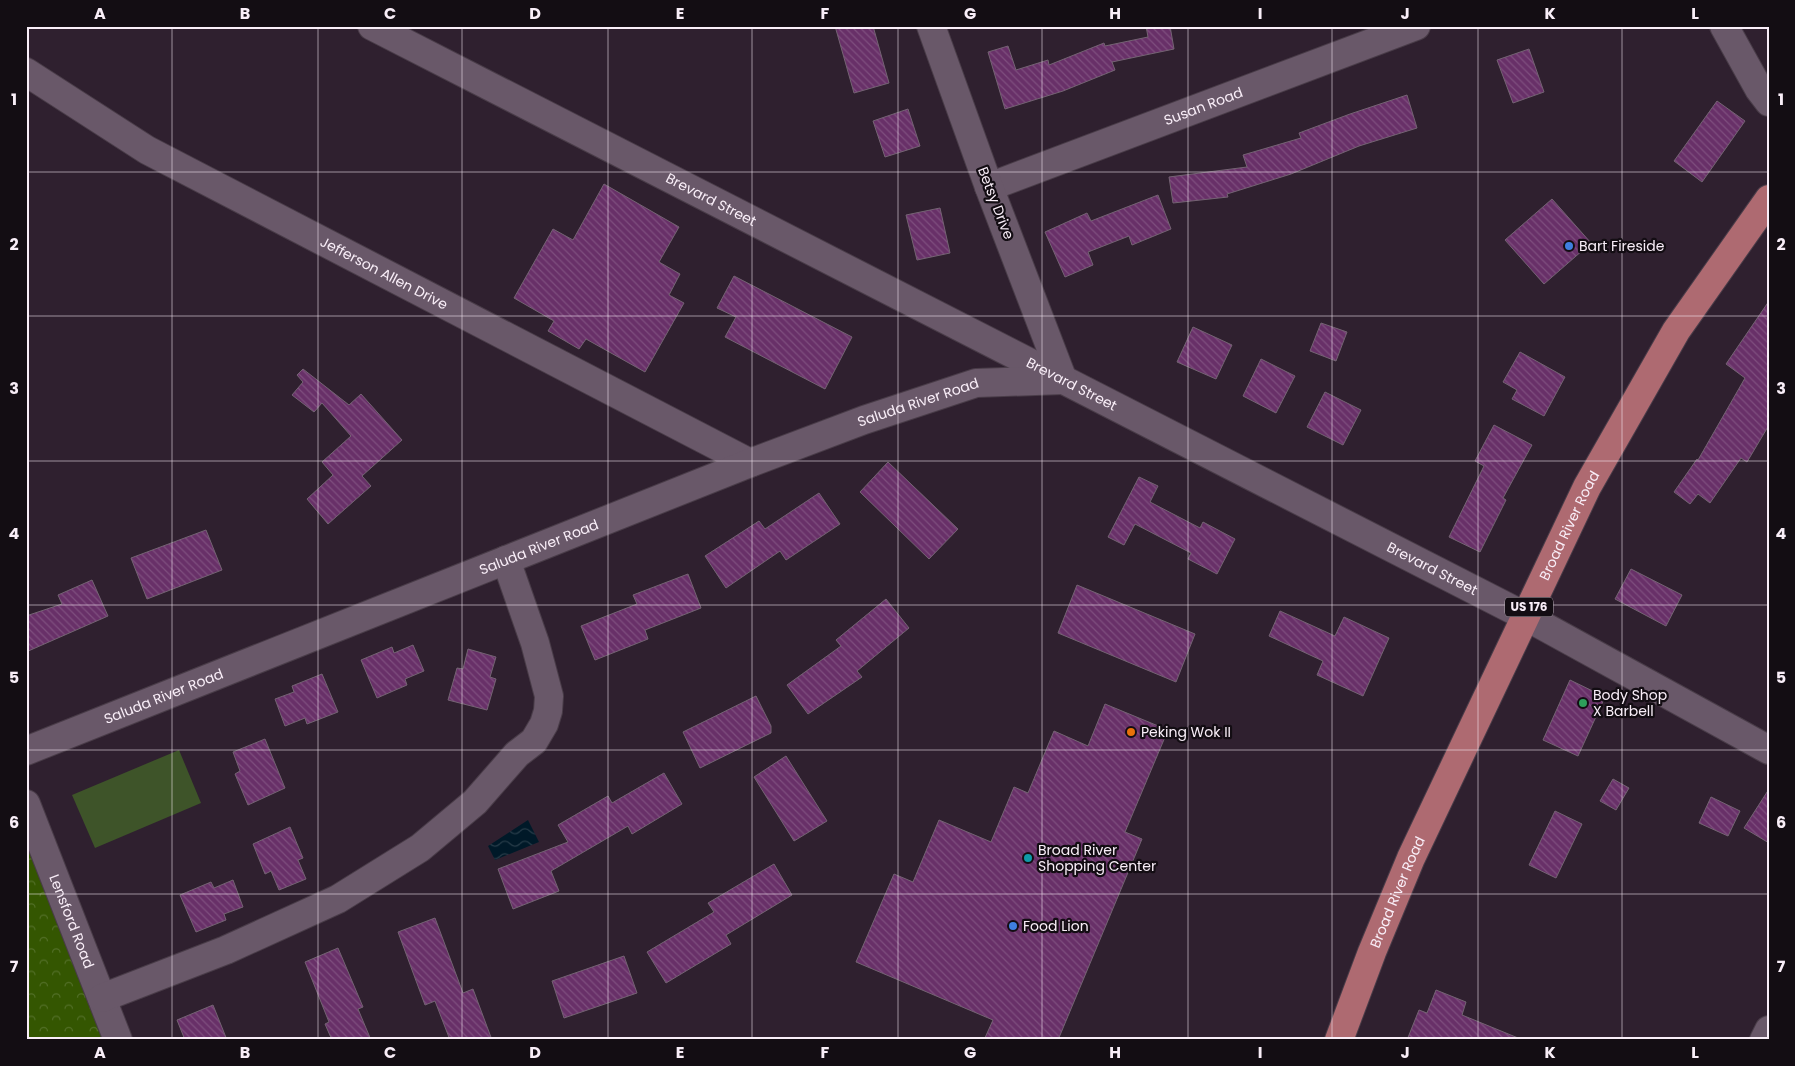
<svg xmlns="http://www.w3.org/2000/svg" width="1795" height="1066" font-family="Poppins,sans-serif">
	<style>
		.forest { fill: url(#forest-crowns) }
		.pitch { fill: #3e5429 }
		.water { fill: url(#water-waves) }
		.building { fill: url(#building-back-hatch); stroke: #746373 }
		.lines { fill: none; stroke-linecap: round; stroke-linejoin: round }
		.minor-casing { stroke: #493c48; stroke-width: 30 }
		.major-casing { stroke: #493c48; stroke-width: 30 }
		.minor { stroke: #695869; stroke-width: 28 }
		.major { stroke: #ae6a71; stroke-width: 28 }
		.grid { fill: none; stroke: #f9eef8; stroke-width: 1; stroke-opacity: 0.55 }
		.shop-dot { fill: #3f7fe0; stroke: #130d13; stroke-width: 2 }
		.leisure-dot { fill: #2e9e5b; stroke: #130d13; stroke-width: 2 }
		.food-dot { fill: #e8710a; stroke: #130d13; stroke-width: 2 }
		.culture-dot { fill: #0f9aa8; stroke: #130d13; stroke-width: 2 }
		.labels { text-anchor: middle; stroke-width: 4.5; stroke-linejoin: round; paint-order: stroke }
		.shield { fill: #130d13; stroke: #b4aab3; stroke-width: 1 }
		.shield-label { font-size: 12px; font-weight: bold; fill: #f9eef8 }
		.street-label { font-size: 14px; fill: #f9eef8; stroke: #130d13 }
		.poi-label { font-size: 14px; fill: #f9eef8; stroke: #130d13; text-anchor: start }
		.neatline { fill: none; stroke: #f9eef8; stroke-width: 2 }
		.grid-label { font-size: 16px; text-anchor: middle; font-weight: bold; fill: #f9eef8 }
	</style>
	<defs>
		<pattern id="forest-crowns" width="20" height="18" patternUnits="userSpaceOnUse" patternTransform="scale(1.25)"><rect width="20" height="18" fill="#345601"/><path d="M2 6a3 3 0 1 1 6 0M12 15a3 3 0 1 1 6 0" fill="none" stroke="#526f27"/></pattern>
		<pattern id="water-waves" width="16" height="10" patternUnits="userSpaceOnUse" patternTransform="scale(1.25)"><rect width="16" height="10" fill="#001928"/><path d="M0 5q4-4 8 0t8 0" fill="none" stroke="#263b48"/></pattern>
		<pattern id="building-back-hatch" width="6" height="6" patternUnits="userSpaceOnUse" patternTransform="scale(1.25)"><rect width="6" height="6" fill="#683068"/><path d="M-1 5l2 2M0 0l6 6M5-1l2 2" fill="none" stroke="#7e4e7e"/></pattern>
	</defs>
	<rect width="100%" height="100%" fill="#2f202f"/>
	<!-- forest -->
	<path class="forest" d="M26 804 118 1040H26Z"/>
	<!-- pitch -->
	<path class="pitch" d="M179 750 201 803 95 848 72 795Z"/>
	<!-- water -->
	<path class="water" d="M528 820 539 842 495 860 488 846Z"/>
	<!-- building -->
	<g class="building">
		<path d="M835 26H873L889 83 854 93Z"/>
		<path d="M1146 26H1170L1174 49 1112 62 1115 70 1063 91 1005 109 988 52 1008 46 1016 70 1048 60 1049 65 1104 43 1105 46 1148 37Z"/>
		<path d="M1529 49 1544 92 1513 103 1497 60Z"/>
		<path d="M1407 95 1417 128 1359 146 1291 174 1227 194 1228 197 1173 203 1169 177 1247 167 1243 155 1301 138 1299 133 1350 114Z"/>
		<path d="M1717 101 1745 121 1702 182 1674 161Z"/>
		<path d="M908 109 920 146 885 157 873 121Z"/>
		<path d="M604 184 679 227 659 262 680 274 669 295 684 303 645 372 586 339 579 349 548 331 554 321 514 298 553 229 573 240Z"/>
		<path d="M1158 195 1171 229 1132 245 1129 236 1088 252 1093 265 1065 277 1045 232 1087 213 1091 221Z"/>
		<path d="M1552 199 1591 243 1544 284 1505 240Z"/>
		<path d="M940 208 950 253 917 260 906 215Z"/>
		<path d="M734 276 852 337 825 389 725 337 736 317 717 308Z"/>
		<path d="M1769 301V425L1747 462 1741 458 1710 503 1698 494 1690 504 1674 492 1697 459 1698 460 1745 378 1726 364Z"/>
		<path d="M1321 323 1347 332 1336 361 1310 351Z"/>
		<path d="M1193 327 1232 345 1216 379 1177 362Z"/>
		<path d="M1520 352 1565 377 1544 416 1512 399 1517 390 1503 382Z"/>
		<path d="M1261 359 1295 376 1276 413 1243 396Z"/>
		<path d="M303 369 349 405 361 394 402 440 362 476 371 486 328 524 307 499 333 475 322 462 351 436 322 403 314 412 292 395 303 382 297 375Z"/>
		<path d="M1325 392 1361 410 1343 445 1307 427Z"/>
		<path d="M1494 425 1532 445 1503 498 1506 500 1480 552 1449 537 1484 466 1475 461Z"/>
		<path d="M888 462 958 529 929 559 860 492Z"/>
		<path d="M1139 477 1158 486 1150 502 1200 528 1203 522 1235 539 1217 574 1188 559 1191 553 1135 524 1124 545 1108 537Z"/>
		<path d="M819 493 840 524 786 560 780 551 726 588 705 556 759 521 765 529Z"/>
		<path d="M206 530 222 570 147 599 131 558Z"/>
		<path d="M1631 569 1682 595 1666 626 1615 599Z"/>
		<path d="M688 574 701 608 645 630 648 639 595 660 581 626 637 604 633 595Z"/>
		<path d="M92 580 108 616 26 652V616L62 604 58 595Z"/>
		<path d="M1077 585 1195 634 1176 682 1058 633Z"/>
		<path d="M886 599 909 628 857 671 862 677 808 714 787 685 841 646 836 640Z"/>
		<path d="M1280 611 1335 636 1344 617 1389 638 1363 696 1317 675 1323 661 1269 636Z"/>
		<path d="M413 645 424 671 405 679 407 685 377 698 361 660 392 647 394 653Z"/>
		<path d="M468 649 496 657 490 677 496 679 487 710 448 700 457 668 463 669Z"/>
		<path d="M322 674 338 712 307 724 305 718 285 726 275 699 294 692 292 686Z"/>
		<path d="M1570 680 1605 697 1578 756 1543 740Z"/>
		<path d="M756 696 771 726V733L700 768 683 732Z"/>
		<path d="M1105 704 1168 730 1125 832 1142 839 1058 1040H984L993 1020 856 962 894 874 913 882 939 820 991 842 1014 787 1028 793 1054 731 1088 746Z"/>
		<path d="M265 739 285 788 248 805 235 774 240 771 233 752Z"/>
		<path d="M786 756 827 821 794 841 754 777Z"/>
		<path d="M664 773 682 804 632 834 628 826 551 871 559 891 513 909 498 869 568 842 558 825 608 796 612 803Z"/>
		<path d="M1613 779 1629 788 1616 810 1600 801Z"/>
		<path d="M1769 789V843L1744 828Z"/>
		<path d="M1711 797 1740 811 1728 836 1699 823Z"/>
		<path d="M1555 811 1582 824 1556 878 1529 865Z"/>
		<path d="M290 827 303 858 298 860 306 879 279 890 271 871 265 874 253 844Z"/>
		<path d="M774 864 792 895 726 935 731 944 666 983 647 952 714 912 708 903Z"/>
		<path d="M233 880 243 907 224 914 226 920 196 932 180 895 211 882 214 888Z"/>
		<path d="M435 918 463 993 473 989 492 1040H450L435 1001 425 1005 398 932Z"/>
		<path d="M338 948 363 1007 358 1009 371 1040H332L325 1024 329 1022 305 962Z"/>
		<path d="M624 956 637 993 564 1018 552 981Z"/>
		<path d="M1436 990 1466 1002 1462 1015 1523 1040H1407L1419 1010 1427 1013Z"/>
		<path d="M213 1005 227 1040H185L177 1020Z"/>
	</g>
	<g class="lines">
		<!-- minor casing -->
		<g class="minor-casing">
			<g id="minor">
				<path id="s1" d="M372 26 1525 616 1769 750"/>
				<path d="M1724 26 1759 89 1769 102"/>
				<path id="s2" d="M26 72 147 150 750 463"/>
				<path id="s3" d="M989 187 1416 26"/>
				<path id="s4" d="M26 751 750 463 864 420 976 383 1063 380 989 187 931 26"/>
				<path id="s5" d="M26 804 118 1040"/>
				<path d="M102 998 226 950 338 899 420 848 475 802 517 754 534 741 544 724 548 711 549 696 535 643 506 560"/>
				<path d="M1764 1040 1769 1030"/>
			</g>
		</g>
		<!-- major casing -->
		<g class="major-casing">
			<g id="major">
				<path id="s6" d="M1339 1040 1372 952 1411 858 1587 487 1676 331 1769 199"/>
			</g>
		</g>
		<!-- minor -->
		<use href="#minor" class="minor"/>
		<!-- major -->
		<use href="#major" class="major"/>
	</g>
	<!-- grid -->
	<path class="grid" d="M172 26V1040M318 26V1040M462 26V1040M608 26V1040M752 26V1040M898 26V1040M1042 26V1040M1188 26V1040M1332 26V1040M1478 26V1040M1622 26V1040M26 172H1769M26 316H1769M26 461H1769M26 605H1769M26 750H1769M26 894H1769"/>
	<!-- markers -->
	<g class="shop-dot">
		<circle cx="1569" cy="246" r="5"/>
		<circle cx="1013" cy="926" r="5"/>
	</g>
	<circle class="leisure-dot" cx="1583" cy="703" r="5"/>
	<circle class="food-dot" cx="1131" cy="732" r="5"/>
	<circle class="culture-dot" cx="1028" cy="858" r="5"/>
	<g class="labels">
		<!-- shield labels -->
		<rect class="shield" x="1505" y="597.5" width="48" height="19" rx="4"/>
		<g class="shield-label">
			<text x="1529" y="611">US 176</text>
		</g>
		<!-- street labels -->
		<g class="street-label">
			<text dy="5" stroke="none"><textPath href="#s3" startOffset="229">Susan Road</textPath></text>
			<text dy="5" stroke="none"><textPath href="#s1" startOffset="381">Brevard Street</textPath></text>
			<text transform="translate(996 203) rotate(69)" y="5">Betsy Drive</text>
			<text dy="5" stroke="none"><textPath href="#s2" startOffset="411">Jefferson Allen Drive</textPath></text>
			<text dy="5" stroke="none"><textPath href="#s1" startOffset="786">Brevard Street</textPath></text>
			<text dy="5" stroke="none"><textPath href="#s4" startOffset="958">Saluda River Road</textPath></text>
			<text dy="5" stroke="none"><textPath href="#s6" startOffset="564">Broad River Road</textPath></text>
			<text dy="5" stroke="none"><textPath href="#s4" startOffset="552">Saluda River Road</textPath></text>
			<text dy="5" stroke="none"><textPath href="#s1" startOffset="1191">Brevard Street</textPath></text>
			<text dy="5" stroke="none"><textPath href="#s4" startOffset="148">Saluda River Road</textPath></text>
			<text dy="5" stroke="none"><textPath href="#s6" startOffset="159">Broad River Road</textPath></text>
			<text dy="5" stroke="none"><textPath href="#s5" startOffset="126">Lensford Road</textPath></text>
		</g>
		<!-- poi labels -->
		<g class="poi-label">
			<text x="1579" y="251">Bart Fireside</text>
			<text x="1593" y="700">Body Shop<tspan x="1593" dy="16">X Barbell</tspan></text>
			<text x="1141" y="737">Peking Wok II</text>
			<text x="1038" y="855">Broad River<tspan x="1038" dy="16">Shopping Center</tspan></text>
			<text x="1023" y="931">Food Lion</text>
		</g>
	</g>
	<!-- border -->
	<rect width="1795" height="1066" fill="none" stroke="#130d13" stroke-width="55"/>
	<rect x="28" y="28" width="1740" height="1010" class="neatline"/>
	<g class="grid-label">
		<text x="100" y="19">A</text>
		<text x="245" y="19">B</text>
		<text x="390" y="19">C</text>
		<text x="535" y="19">D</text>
		<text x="680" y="19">E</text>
		<text x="825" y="19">F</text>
		<text x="970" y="19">G</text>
		<text x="1115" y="19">H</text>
		<text x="1260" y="19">I</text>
		<text x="1405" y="19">J</text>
		<text x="1550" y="19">K</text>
		<text x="1695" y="19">L</text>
		<text x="14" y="105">1</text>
		<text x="1781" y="105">1</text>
		<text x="14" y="250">2</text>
		<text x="1781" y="250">2</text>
		<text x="14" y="394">3</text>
		<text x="1781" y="394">3</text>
		<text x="14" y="539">4</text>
		<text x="1781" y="539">4</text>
		<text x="14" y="683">5</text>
		<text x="1781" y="683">5</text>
		<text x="14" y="828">6</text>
		<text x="1781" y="828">6</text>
		<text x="14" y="972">7</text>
		<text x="1781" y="972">7</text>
		<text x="100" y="1058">A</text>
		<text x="245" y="1058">B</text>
		<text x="390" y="1058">C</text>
		<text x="535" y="1058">D</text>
		<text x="680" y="1058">E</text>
		<text x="825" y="1058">F</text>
		<text x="970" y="1058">G</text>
		<text x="1115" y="1058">H</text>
		<text x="1260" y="1058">I</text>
		<text x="1405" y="1058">J</text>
		<text x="1550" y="1058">K</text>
		<text x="1695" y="1058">L</text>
	</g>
</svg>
